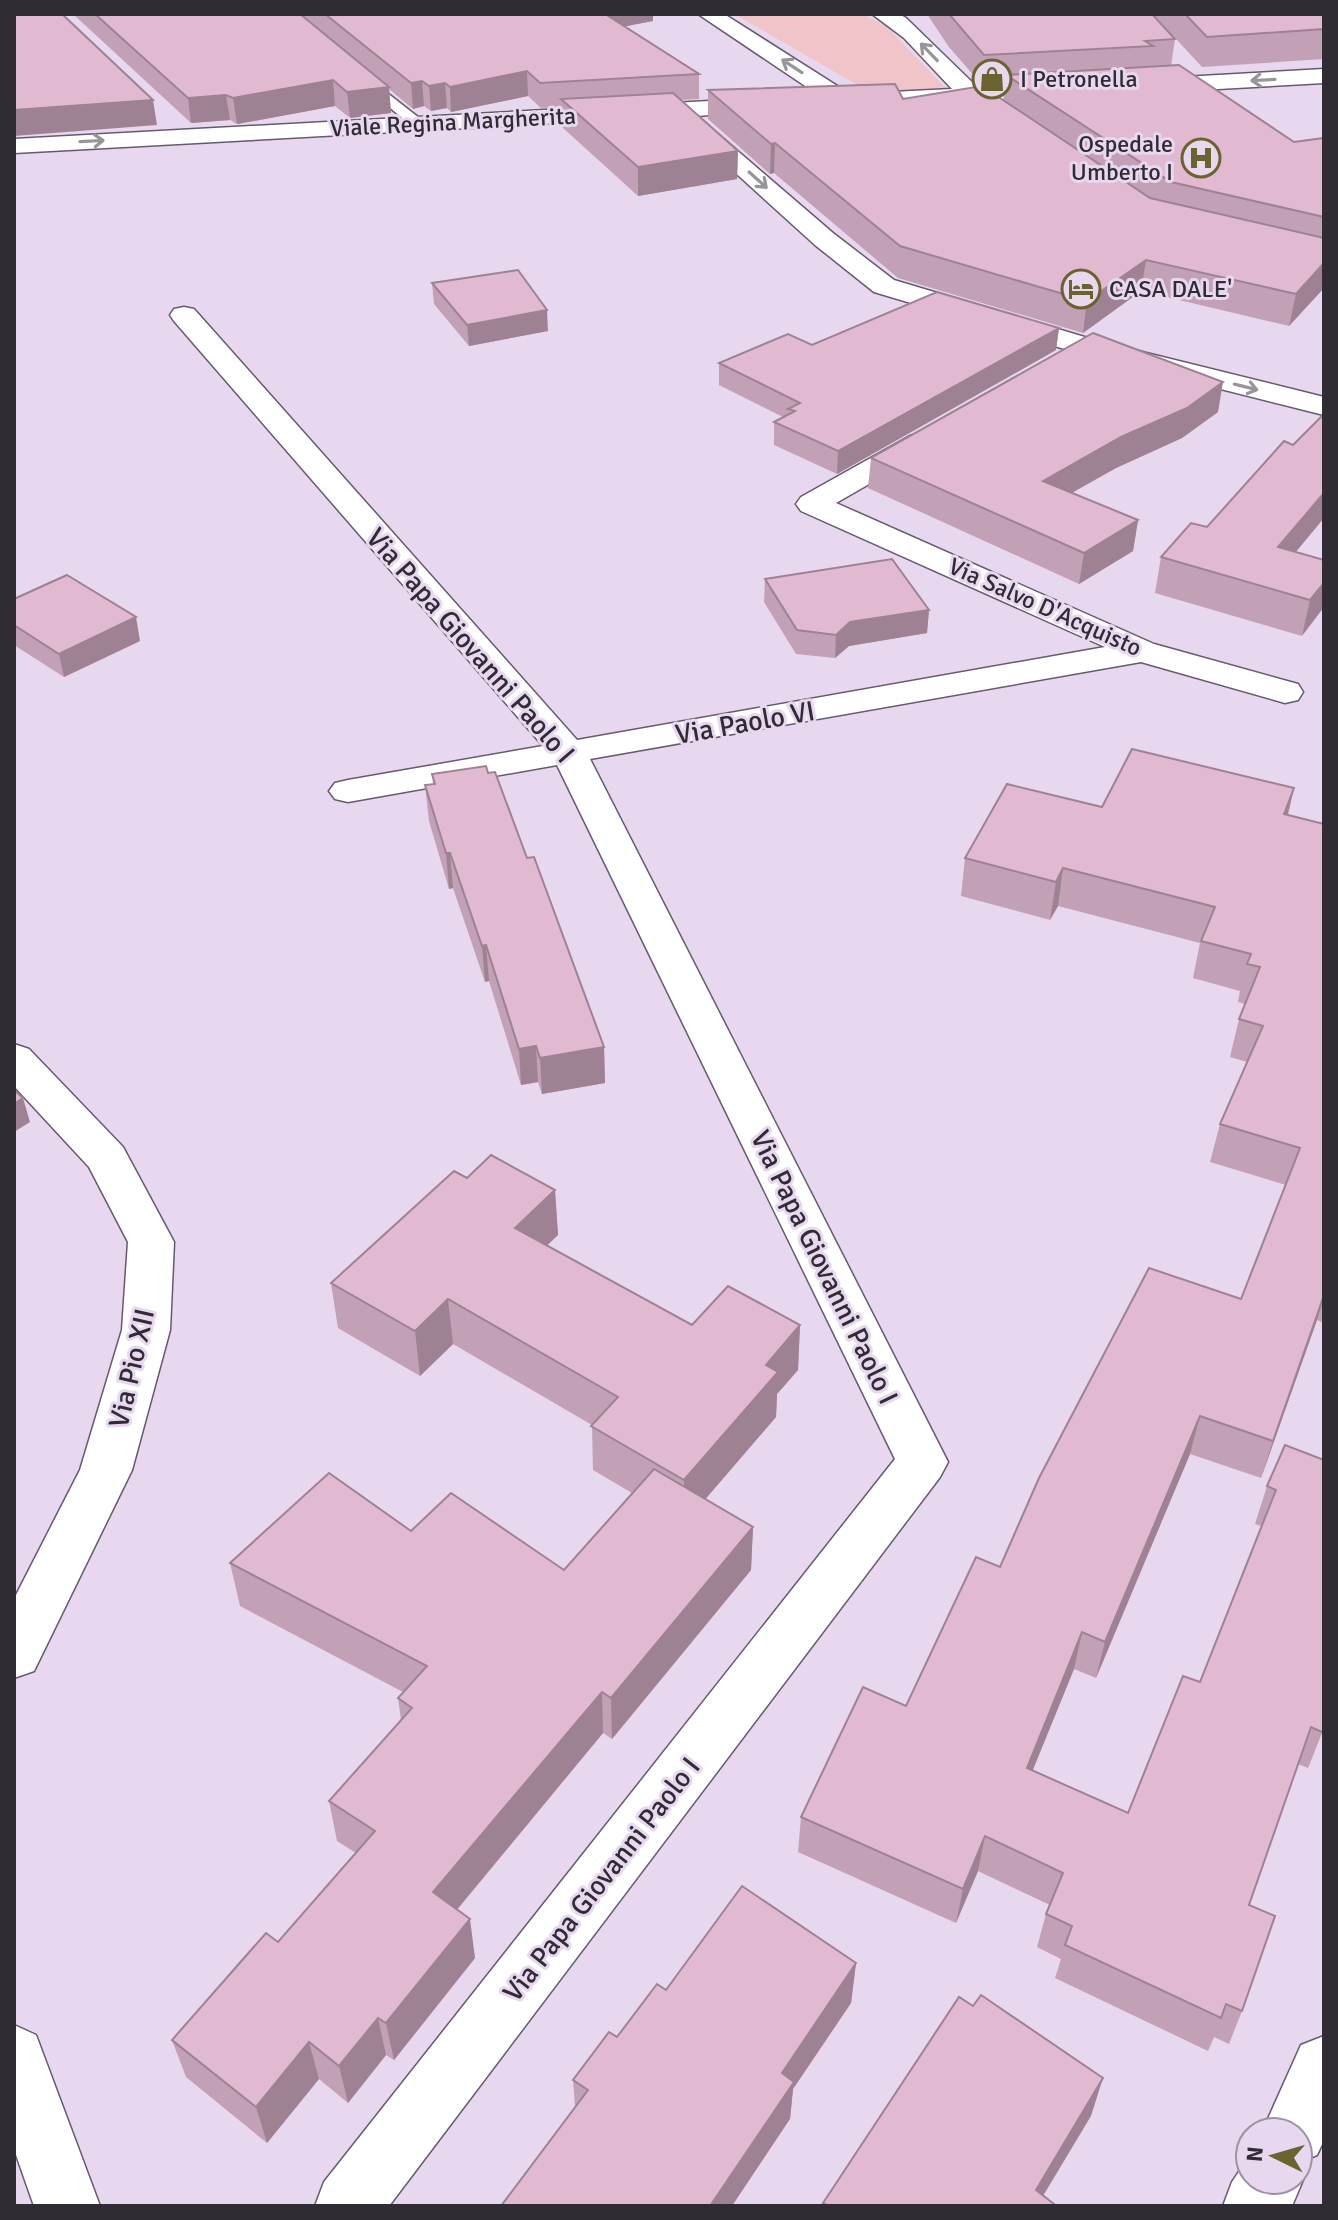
<svg xmlns="http://www.w3.org/2000/svg" width="1338" height="2220" font-family="Signika,sans-serif">
	<style>
		.green { fill: #f0c4c9 }
		.lines { fill: none; stroke-linecap: round; stroke-linejoin: round }
		.service-casing { stroke: #665a6e; stroke-width: 3 }
		.minor-casing { stroke: #665a6e; stroke-width: 3 }
		.service { fill: #fff; fill-rule: evenodd }
		.minor { fill: #fff; fill-rule: evenodd }
		.wall { fill: #c2a0b5 }
		.shaded-wall { fill: #9e8293 }
		.building { fill: #e1bad2; stroke: #9e8293; stroke-width: 2 }
		.oneway { stroke: #98959a }
		.labels { text-anchor: middle; stroke-width: 6; stroke-linejoin: round; paint-order: stroke }
		.far-poi-label { font-size: 24px; fill: #312b34; stroke: #e7d8f0; text-anchor: start }
		.far-street-label { font-size: 24px; fill: #312b34; stroke: #e7d8f0 }
		.street-label { font-size: 28px; fill: #312b34; stroke: #e7d8f0 }
	</style>
	<rect width="100%" height="100%" fill="#e7d8f0"/>
	<!-- green -->
	<path class="green" d="M734 14H862L885 25 947 89 873 94Z"/>
	<g class="lines">
		<!-- service casing -->
		<g class="service-casing">
			<path id="service" d="M363 74 423 121V127H413L358 81 356 78Z"/>
		</g>
		<!-- minor casing -->
		<g class="minor-casing">
			<g id="minor">
				<path d="M698 14H724L850 94 952 89 904 38 872 14H899L906 18 977 87 1062 83 1070 85 1074 90 1070 95 1062 97 993 100 998 106 994 111 986 113 966 102 843 108 835 106Z"/>
				<path d="M1324 69V83L1147 93 1139 91 1136 86 1139 81 1147 79Z"/>
				<path d="M766 98 774 100 778 105 774 110 697 116 833 233 894 280 1098 341 1324 397V415L1078 353 874 292 815 245 685 127 681 122 687 116 14 153V139Z"/>
				<path d="M184 307 194 309 577 740 1105 647 801 511 796 504 801 497 910 436 921 433 932 436 936 442 932 448 836 503 1154 644 1298 684 1303 692 1298 700 1285 703 1141 662 590 759 948 1462 940 1477 389 2206H315L324 2182 895 1459 557 765 348 802 335 799 329 791 335 783 348 780 543 746 174 321 170 315 174 309Z"/>
				<path d="M14 1044 29 1049 123 1147 174 1242 170 1330 132 1470 34 1671 14 1678V1599L80 1470 122 1330 128 1242 89 1167 14 1086Z"/>
				<path d="M14 2025 36 2035 100 2206H34L14 2149Z"/>
				<path d="M1324 2036V2140L1317 2155 1298 2163V2132H1262L1301 2045Z"/>
				<path d="M1250 2155V2180H1298V2168L1303 2180 1292 2206H1223L1232 2182Z"/>
			</g>
		</g>
		<!-- service -->
		<use href="#service" class="service"/>
		<!-- minor -->
		<use href="#minor" class="minor"/>
	</g>
	<!-- wall -->
	<g class="wall">
		<path d="M73 14H653V21L625 26 699 74V99L681 100 738 151 737 179 638 196 562 127 561 107 541 108 528 96 451 112 447 108 431 111 424 106 413 109 389 89 391 113 350 118 335 106 237 124 230 120 191 123Z"/>
		<path d="M927 14H1152L1175 39 1171 66 1294 142 1324 138V288L1289 326 1141 291 1083 333 898 278 774 173 770 174 708 119V90L903 99 1003 101 1005 83 982 85 949 47Z"/>
		<path d="M1153 14H1324V59L1202 67Z"/>
		<path d="M432 283 548 331 469 346 434 304Z"/>
		<path d="M1059 328 1056 350 837 474 774 445V422L783 417 719 385V363L812 345Z"/>
		<path d="M1218 412 1182 438 1116 468 1072 493 1138 520 1133 551 1079 584 868 488 871 458Z"/>
		<path d="M1293 445 1296 552 1324 560 1302 636 1155 593 1161 557 1207 527Z"/>
		<path d="M765 579 929 610 927 633 849 646 835 658 796 654 764 602Z"/>
		<path d="M14 599 140 641 64 677 14 645Z"/>
		<path d="M432 774 527 858 604 1047 605 1083 542 1094 538 1082 521 1085 489 981 485 982 453 888 449 889 429 821 425 785 433 784Z"/>
		<path d="M1294 788 1288 815 1324 824V1323L1317 1320 1261 1478 1190 1454 1096 1678 1074 1669 1032 1771 1128 1813 1200 1682 1261 1526 1255 1524 1267 1486 1285 1445 1324 1728 1308 1768 1298 1764 1249 1905 1242 2011 1229 2044 1214 2037 1208 2051 1055 1978 1061 1959 1037 1947 1046 1914 1050 1905 978 1871 956 1923 798 1852 801 1817 906 1706 1000 1567 1241 1299 1286 1185 1210 1162 1220 1124 1247 1062 1230 1057 1239 1019 1245 1004 1238 1002 1240 991 1193 978 1200 943 1058 906 1050 920 961 896 965 858 1102 807Z"/>
		<path d="M467 1178 555 1190 558 1235 547 1245 692 1325H800L798 1370 777 1394 776 1417 705 1499 753 1527 751 1570 612 1739 603 1733 457 1910 475 1958 394 2060 386 2055 348 2103 319 2079 267 2143 186 2077 172 2040 278 1942 356 1853 337 1841 329 1801 401 1720 398 1698 403 1692 240 1606 230 1563 411 1531 564 1570 632 1493 593 1470 592 1425 453 1344 420 1376 338 1328 331 1283Z"/>
		<path d="M856 1963 851 2003 793 2089 790 2119 575 2106 573 2080 666 1990Z"/>
	</g>
	<!-- shaded-wall -->
	<g class="shaded-wall">
		<path d="M596 14H653V21L596 32Z"/>
		<path d="M527 71 528 96 451 112 450 87Z"/>
		<path d="M333 80 335 106 237 124 233 98Z"/>
		<path d="M422 81 424 106 413 109 411 83Z"/>
		<path d="M445 83 447 108 431 111 429 86Z"/>
		<path d="M389 87 391 113 350 118 347 92Z"/>
		<path d="M226 95 230 120 191 123 188 98Z"/>
		<path d="M153 100 157 125 14 136V110Z"/>
		<path d="M775 143 774 173 770 174 771 144Z"/>
		<path d="M738 151 737 179 638 196V167Z"/>
		<path d="M1146 260 1141 291 1083 333 1087 301Z"/>
		<path d="M1324 263V288L1289 326 1296 294Z"/>
		<path d="M547 310 548 331 469 346 467 325Z"/>
		<path d="M1059 328 1056 350 837 474 838 451Z"/>
		<path d="M1223 382 1218 412 1182 438 1116 468 1039 511 1043 481 1121 437Z"/>
		<path d="M1324 493V518L1271 582 1278 547Z"/>
		<path d="M1138 520 1133 551 1079 584 1084 553Z"/>
		<path d="M1324 583V607L1302 636 1310 600Z"/>
		<path d="M929 610 927 633 849 646 835 658 836 635 850 622Z"/>
		<path d="M136 617 140 641 64 677 59 654Z"/>
		<path d="M1294 788 1285 825 1284 814Z"/>
		<path d="M446 853H450L453 888 449 889Z"/>
		<path d="M1063 868 1058 906 1050 920 1056 882Z"/>
		<path d="M486 945 489 981 485 982 482 946Z"/>
		<path d="M536 1046 538 1082 521 1085 519 1049Z"/>
		<path d="M604 1047 605 1083 542 1094 540 1058Z"/>
		<path d="M23 1098 30 1122 14 1132V1104Z"/>
		<path d="M555 1190 558 1235 518 1273 515 1228Z"/>
		<path d="M1324 1297 1317 1320 1261 1478 1273 1441Z"/>
		<path d="M448 1299 453 1344 420 1376 415 1331Z"/>
		<path d="M800 1325 798 1370 777 1394 776 1417 684 1524V1480L766 1365Z"/>
		<path d="M1200 1416 1190 1454 1096 1678 1105 1642Z"/>
		<path d="M753 1527 751 1570 612 1739 611 1698Z"/>
		<path d="M1082 1632 1074 1669 1019 1804 1027 1768Z"/>
		<path d="M602 1692 603 1733 439 1931 433 1892Z"/>
		<path d="M985 1836 978 1871 956 1923 963 1889Z"/>
		<path d="M470 1919 475 1958 394 2060 386 2023Z"/>
		<path d="M856 1963 851 2003 793 2089 790 2119 732 2206H710L782 2073Z"/>
		<path d="M378 2018 386 2055 348 2103 339 2066Z"/>
		<path d="M309 2042 319 2079 267 2143 256 2107Z"/>
		<path d="M1103 2078 1091 2116 1037 2206 1036 2190Z"/>
	</g>
	<!-- building -->
	<g class="building">
		<path d="M14 14H62L153 100 14 110Z"/>
		<path d="M95 14H300L389 87 347 92 333 80 233 98 226 95 188 98Z"/>
		<path d="M325 14H605L699 74 540 83 527 71 450 87 445 83 429 86 422 81 411 83Z"/>
		<path d="M949 14H1152L1175 39 1145 41 1153 46 984 55Z"/>
		<path d="M1185 14H1324V29L1207 37Z"/>
		<path d="M1179 65 1294 142 1324 138V217L1171 182 1006 75Z"/>
		<path d="M895 84 903 99 982 86 1150 198 1324 238V263L1296 294 1146 260 1087 301 900 246 775 143 771 144 708 90Z"/>
		<path d="M673 93 738 151 638 167 561 99Z"/>
		<path d="M518 270 547 310 467 325 432 283Z"/>
		<path d="M937 292 1059 328 838 451 774 422 795 411 788 409 800 403 719 363 788 334 812 345Z"/>
		<path d="M1093 333 1223 382 1187 408 1121 437 1043 481 1138 520 1084 553 871 458Z"/>
		<path d="M1324 414V493L1278 547 1324 560V583L1310 600 1161 557 1191 523 1207 527 1284 441 1293 445Z"/>
		<path d="M892 559 929 610 850 622 836 635 797 630 765 579Z"/>
		<path d="M67 575 136 617 59 654 14 625V599Z"/>
		<path d="M1132 749 1294 788 1284 814 1324 824V1295L1273 1441 1200 1416 1105 1642 1082 1632 1027 1768 1128 1813 1183 1676 1200 1682 1276 1490 1267 1486 1285 1445 1324 1460V1728L1322 1732 1311 1727 1249 1905 1275 1916 1242 2011 1226 2004 1221 2018 1065 1945 1072 1926 1046 1914 1063 1873 985 1836 963 1889 801 1817 863 1687 906 1706 976 1557 1000 1567 1039 1478 1149 1268 1241 1299 1300 1148 1220 1124 1263 1026 1239 1019 1260 967 1247 964 1251 954 1201 941 1215 907 1063 868 1056 882 965 858 1007 784 1102 807Z"/>
		<path d="M486 766 488 773 495 772 527 858 534 857 604 1047 540 1058 536 1046 519 1049 486 945 482 946 450 853H446L425 785 435 784 432 774Z"/>
		<path d="M14 1090 23 1098 14 1104Z"/>
		<path d="M491 1155 555 1190 515 1228 692 1325 728 1286 800 1325 766 1365 778 1372 684 1480 591 1426 618 1397 448 1299 415 1331 331 1283 454 1171 467 1178Z"/>
		<path d="M654 1469 753 1527 611 1698 602 1692 433 1892 470 1919 386 2023 378 2018 339 2066 309 2042 256 2107 172 2040 266 1933 278 1942 375 1831 329 1801 412 1708 398 1698 427 1666 230 1563 329 1473 411 1531 451 1493 564 1570Z"/>
		<path d="M742 1886 856 1963 782 2073 794 2082 710 2206H501L588 2090 573 2080 609 2032 617 2037 657 1984 666 1990Z"/>
		<path d="M981 1995 1103 2078 1036 2190 1054 2204 1053 2206H829L823 2203 959 1997 973 2006Z"/>
	</g>
	<!-- one-way arrows -->
	<defs><path id="oneway-shaft" d="M-6 0H5M1.5-3L5.5 0L1.5 3" fill="none" stroke-width="1.6" stroke-linecap="round" stroke-linejoin="round" transform="scale(2)"/></defs>
	<g class="oneway">
		<use href="#oneway-shaft" transform="translate(929 52) rotate(-134)"/>
		<use href="#oneway-shaft" transform="translate(792 66) rotate(-147)"/>
		<use href="#oneway-shaft" transform="translate(1263 80) rotate(177)"/>
		<use href="#oneway-shaft" transform="translate(92 141) rotate(-3)"/>
		<use href="#oneway-shaft" transform="translate(758 180) rotate(42)"/>
		<use href="#oneway-shaft" transform="translate(1246 387) rotate(14)"/>
	</g>
	<!-- icons -->
	<defs>
		<g id="shop-ring" transform="scale(2)"><circle r="9.5" fill="#e7d8f0" stroke="#6a622f" stroke-width="1.5"/><path d="M-5-2.5h2.3a2.7 3.5 0 0 1 5.4 0H5L5.5 6h-11ZM-1.5-2.5h3a1.5 2.3 0 0 0-3 0Z" fill="#6a622f"/></g>
		<g id="hospital-ring" transform="scale(2)"><circle r="9.5" fill="#e7d8f0" stroke="#6a622f" stroke-width="1.5"/><path d="M-5-5h3v3.5h4V-5h3V5h-3V1.5h-4V5h-3Z" fill="#6a622f"/></g>
		<g id="hotel-ring" transform="scale(2)"><circle r="9.5" fill="#e7d8f0" stroke="#6a622f" stroke-width="1.5"/><path d="M-6-4.5h1.5V1H6V5H4.5V3h-9V5H-6ZM-4 0a1.8 1.8 0 1 1 3.6 0ZM.5 0V-2.5h3Q6-2.5 6 0Z" fill="#6a622f"/></g>
	</defs>
	<g fill-rule="evenodd">
		<use href="#shop-ring" x="992" y="79"/>
		<use href="#hospital-ring" x="1201" y="158"/>
		<use href="#hotel-ring" x="1081" y="289"/>
	</g>
	<g class="labels">
		<!-- far-poi labels -->
		<g class="far-poi-label">
			<text x="1020" y="87">I Petronella</text>
			<text x="1173" y="152" text-anchor="end">Ospedale<tspan x="1173" dy="28">Umberto I</tspan></text>
			<text x="1109" y="297">CASA DALE'</text>
		</g>
		<!-- far-street labels -->
		<g class="far-street-label">
			<text transform="translate(453 122) rotate(-3)" y="8">Viale Regina Margherita</text>
			<text transform="translate(1045 607) rotate(24)" y="8">Via Salvo D'Acquisto</text>
		</g>
		<!-- street labels -->
		<g class="street-label">
			<text transform="translate(471 645) rotate(49)" y="10">Via Papa Giovanni Paolo I</text>
			<text transform="translate(745 722) rotate(-10)" y="10">Via Paolo VI</text>
			<text transform="translate(825 1267) rotate(64)" y="10">Via Papa Giovanni Paolo I</text>
			<text transform="translate(131 1368) rotate(-77)" y="10">Via Pio XII</text>
			<text transform="translate(601 1879) rotate(-52)" y="10">Via Papa Giovanni Paolo I</text>
		</g>
	</g>
	<!-- border -->
	<rect width="1338" height="2220" fill="none" stroke="#312b34" stroke-width="32"/>
	<!-- north arrow -->
	<g transform="translate(1274 2156) rotate(275)"><circle r="38" fill="#e7d8f0" stroke="#9e93a5" stroke-width="2"/>
	<path d="M0-6L14 30L0 20L-14 30Z" fill="#6a622f"/>
	<text y="-12" font-size="22" font-weight="bold" text-anchor="middle" fill="#312b34">N</text>
	</g>
</svg>
